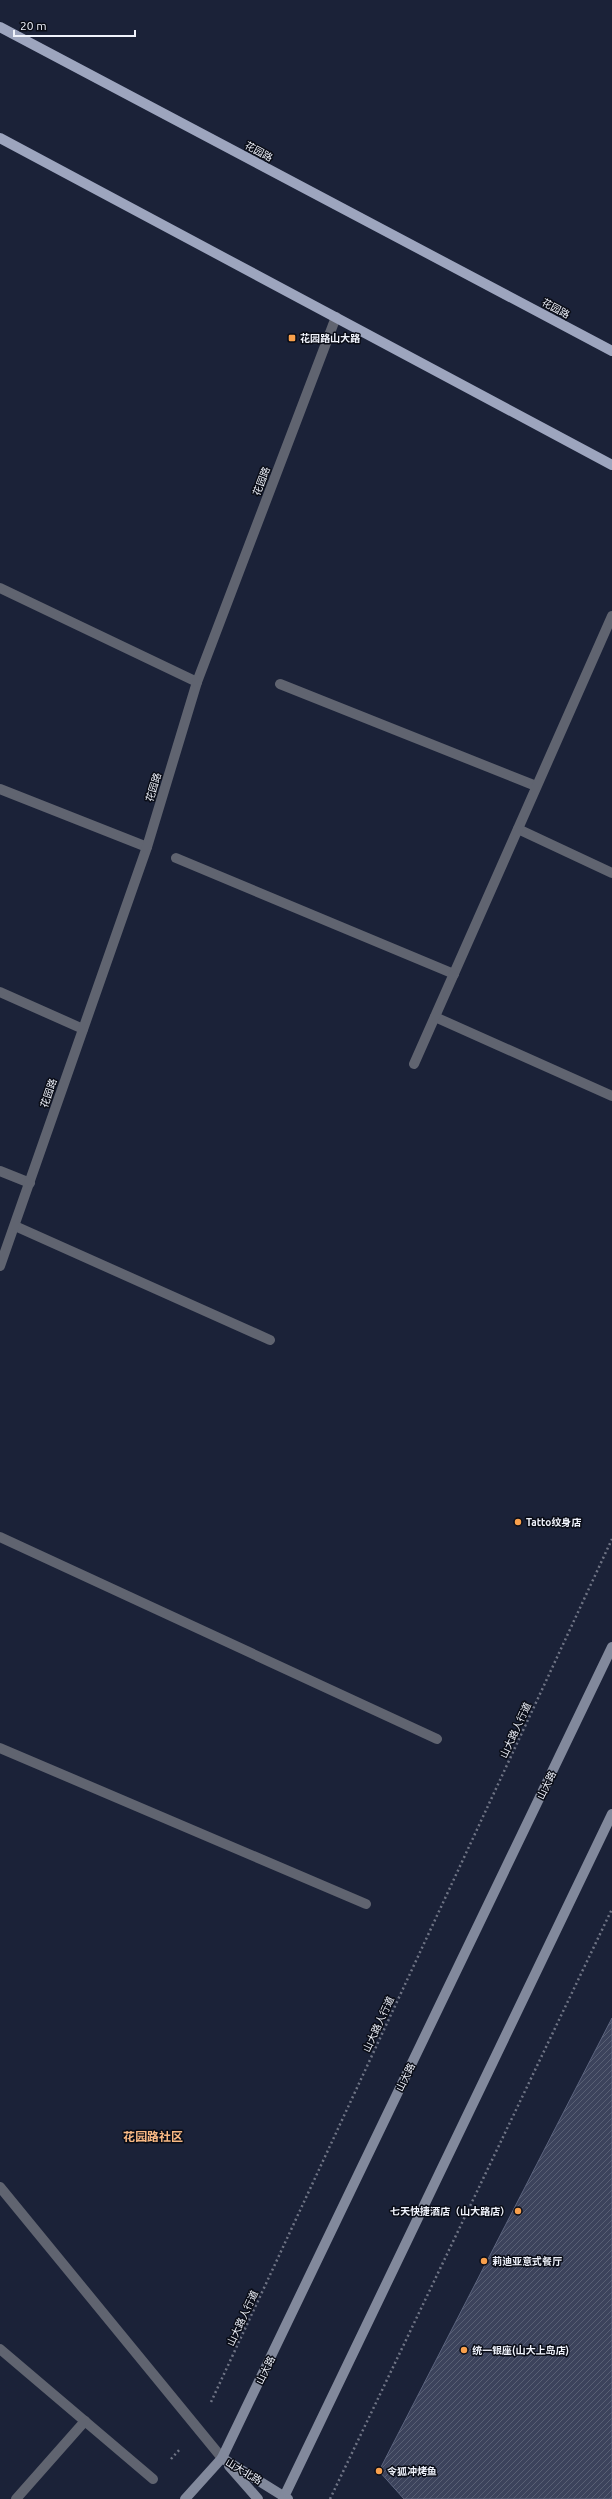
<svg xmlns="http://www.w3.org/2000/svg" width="612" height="2499" font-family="Ubuntu,'Noto Sans SC',sans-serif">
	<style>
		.building { fill: url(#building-hatch); stroke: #5d657f }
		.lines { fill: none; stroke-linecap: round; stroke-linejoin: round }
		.path { stroke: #6f7485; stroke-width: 2.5; stroke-dasharray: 2 3; stroke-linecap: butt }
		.minor { stroke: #606470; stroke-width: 10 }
		.secondary { stroke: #82899c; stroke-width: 10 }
		.primary { stroke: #9da5be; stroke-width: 10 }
		.poi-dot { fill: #f9a04c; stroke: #090c16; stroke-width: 1.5 }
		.labels { text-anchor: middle; stroke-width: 3; stroke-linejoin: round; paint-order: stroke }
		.street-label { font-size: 10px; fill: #f0f3fc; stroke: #090c16 }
		.poi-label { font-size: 10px; font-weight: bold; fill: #f0f3fc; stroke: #090c16; text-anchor: start }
		.quarter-label { font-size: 12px; font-weight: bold; fill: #f8b984; stroke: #090c16 }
	</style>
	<defs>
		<pattern id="building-hatch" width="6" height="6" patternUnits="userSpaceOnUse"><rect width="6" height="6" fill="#3c435c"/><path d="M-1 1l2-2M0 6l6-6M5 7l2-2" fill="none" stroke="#585f74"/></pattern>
	</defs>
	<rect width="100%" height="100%" fill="#1b2238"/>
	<!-- building -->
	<path class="building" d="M612 2018V2499H404L379 2471Z"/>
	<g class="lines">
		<!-- path -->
		<g class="path">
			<path d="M211 2402 612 1539"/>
			<path d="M171 2459 180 2449"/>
			<path d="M330 2499 612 1909"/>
		</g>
		<!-- minor -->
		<g class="minor">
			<path d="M0 588 197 682"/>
			<path d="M280 684 536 786"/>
			<path d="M0 789 147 847"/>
			<path d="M518 829 612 873"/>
			<path d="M176 858 454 974"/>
			<path d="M0 992 83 1029"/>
			<path d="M435 1017 612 1096"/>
			<path d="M414 1064 612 616"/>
			<path d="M0 1171 30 1183"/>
			<path d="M15 1226 270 1340"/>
			<path d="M0 1266 147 847 197 682 336 317"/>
			<path d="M0 1537 437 1739"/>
			<path d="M0 1748 366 1904"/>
			<path d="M0 2187 222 2458"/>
			<path d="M0 2349 153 2479"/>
			<path d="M16 2499 85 2421"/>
		</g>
		<!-- secondary -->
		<g class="secondary">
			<path d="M222 2458 288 2499"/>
			<path d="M229 2466 258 2499"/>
			<path d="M185 2499 222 2458 612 1647"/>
			<path d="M283 2499 612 1814"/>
		</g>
		<!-- primary -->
		<g class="primary">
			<path d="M0 27 612 351"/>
			<path d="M0 138 612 465"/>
		</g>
	</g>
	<!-- markers -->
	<g class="poi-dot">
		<rect x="288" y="334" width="8" height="8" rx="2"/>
		<circle cx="518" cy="1522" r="4"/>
		<circle cx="518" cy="2211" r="4"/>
		<circle cx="484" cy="2261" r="4"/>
		<circle cx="464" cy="2350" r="4"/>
		<circle cx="379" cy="2471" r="4"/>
	</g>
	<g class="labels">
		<!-- street labels -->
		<g class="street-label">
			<text transform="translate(259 151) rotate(28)" y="4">花园路</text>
			<text transform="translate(556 308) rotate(28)" y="4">花园路</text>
			<text transform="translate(261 481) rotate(-69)" y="4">花园路</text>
			<text transform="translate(153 787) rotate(-73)" y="4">花园路</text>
			<text transform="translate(48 1093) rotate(-71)" y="4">花园路</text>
			<text transform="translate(515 1730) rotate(-65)" y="4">山大路人行道</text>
			<text transform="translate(546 1785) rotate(-64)" y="4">山大路</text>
			<text transform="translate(378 2024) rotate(-65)" y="4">山大路人行道</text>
			<text transform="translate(405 2077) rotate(-64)" y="4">山大路</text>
			<text transform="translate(242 2318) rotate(-65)" y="4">山大路人行道</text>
			<text transform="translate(265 2370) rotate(-64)" y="4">山大路</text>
			<text transform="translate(244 2471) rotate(31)" y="4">山大北路</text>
		</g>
		<!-- poi labels -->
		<g class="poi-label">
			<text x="300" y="342">花园路山大路</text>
			<text x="526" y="1526">Tatto纹身店</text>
			<text x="510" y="2215" text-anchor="end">七天快捷酒店（山大路店）</text>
			<text x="492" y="2265">莉迪亚意式餐厅</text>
			<text x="472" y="2354">统一银座(山大上岛店)</text>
			<text x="387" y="2475">令狐冲烤鱼</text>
		</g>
		<!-- quarter labels -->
		<g class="quarter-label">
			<text x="153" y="2141">花园路社区</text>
		</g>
	</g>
	<!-- scale -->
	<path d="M14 30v6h121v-6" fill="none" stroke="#f0f3fc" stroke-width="2"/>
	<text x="20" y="30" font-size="12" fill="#f0f3fc" stroke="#090c16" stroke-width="3" paint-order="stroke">20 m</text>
</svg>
